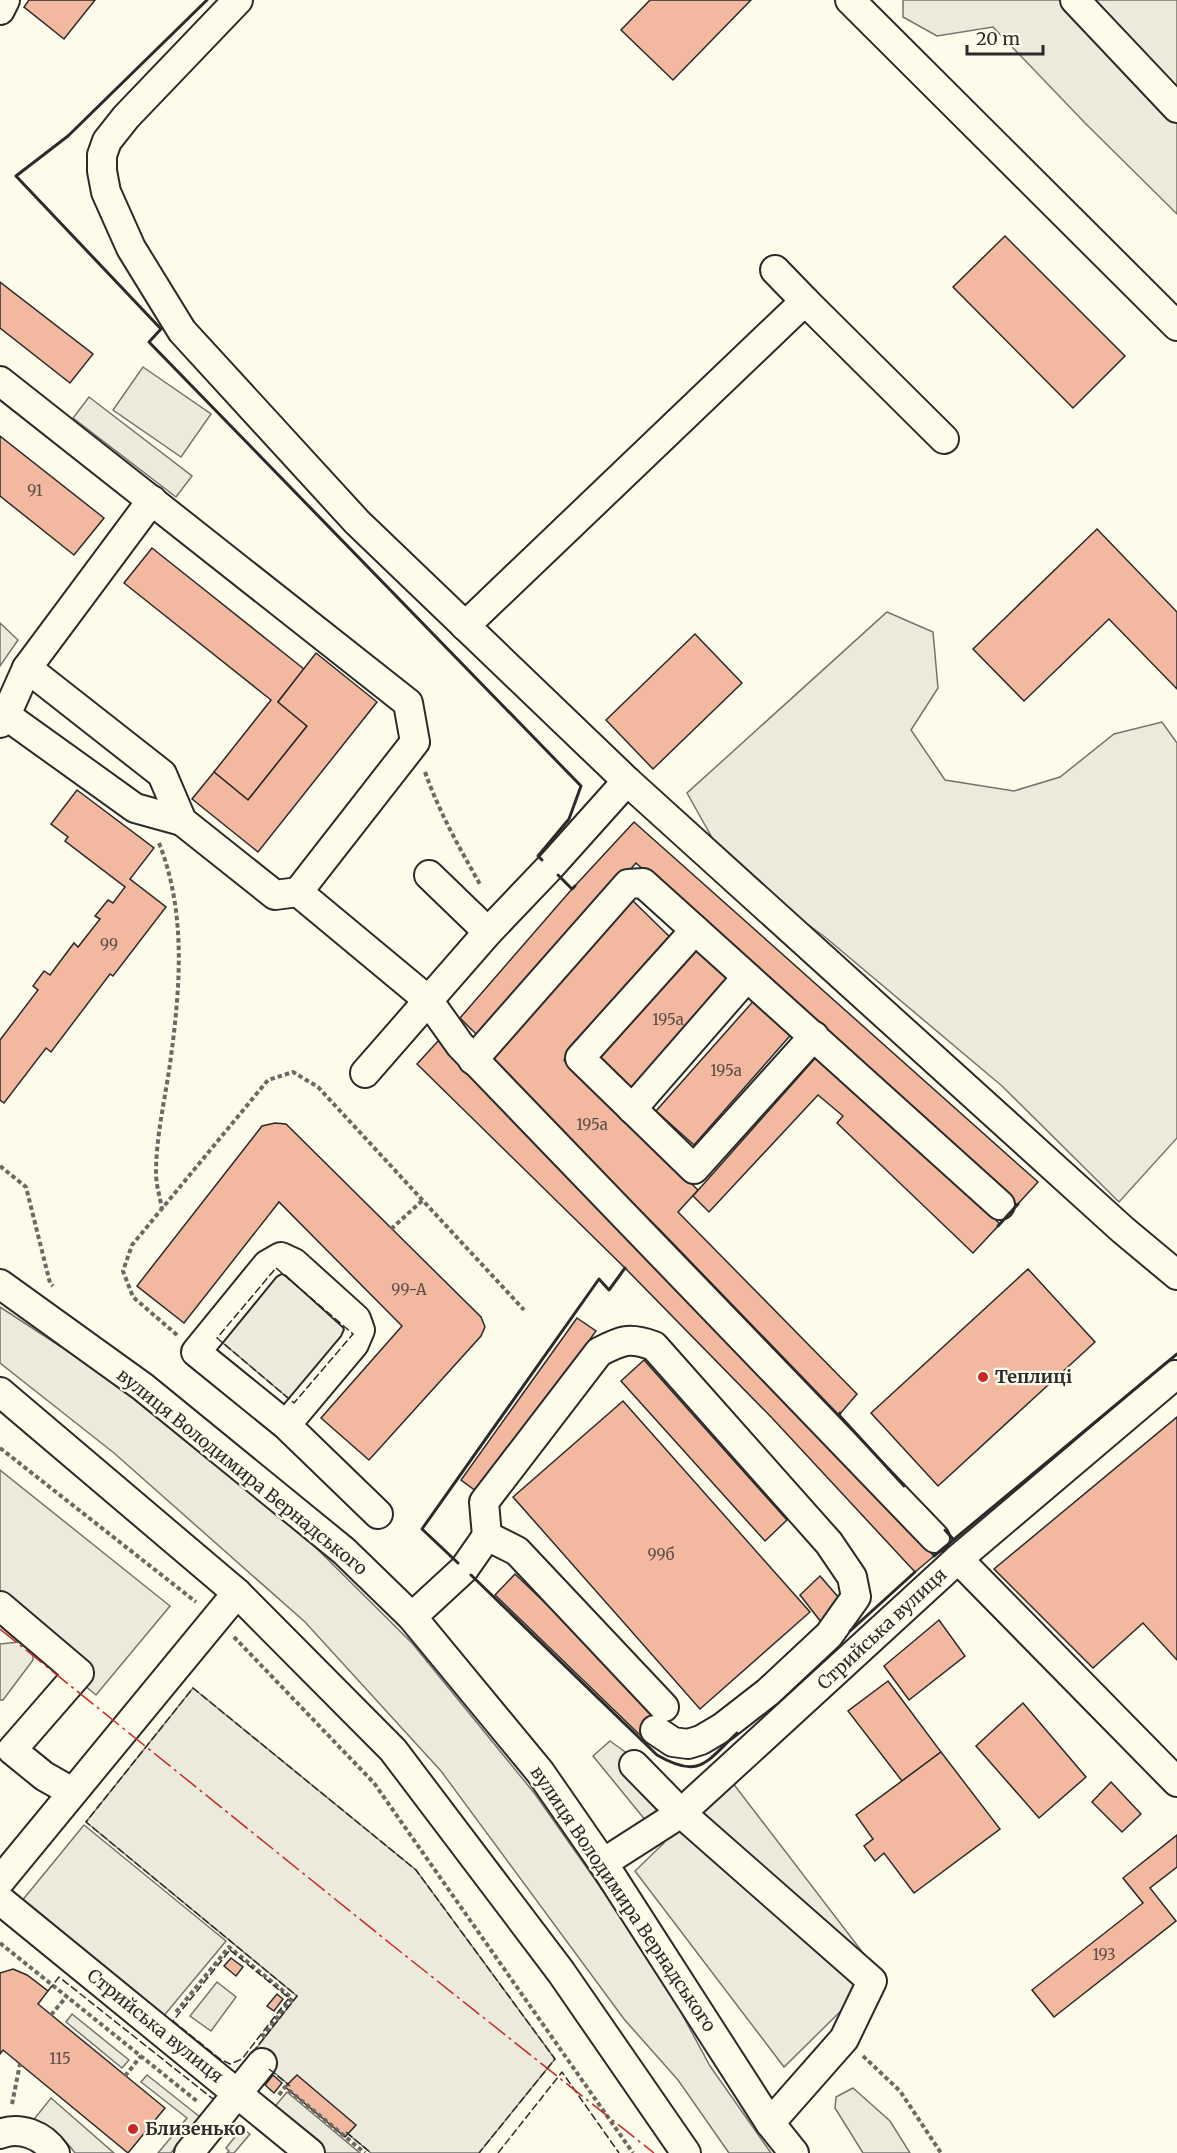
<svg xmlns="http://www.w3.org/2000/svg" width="1177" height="2153" font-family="Merriweather,serif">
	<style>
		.green { fill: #ecebdb; stroke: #74746e; stroke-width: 1.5 }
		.parking { fill: #eceadb; stroke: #74746e; stroke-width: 1.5 }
		.building { fill: #f2b8a0; stroke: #2b2b2b; stroke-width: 1.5 }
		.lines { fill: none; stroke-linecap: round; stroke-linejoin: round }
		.minor-casing { stroke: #2b2b2b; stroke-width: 32 }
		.path { stroke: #6a6964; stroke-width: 4; stroke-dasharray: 4.5 3; stroke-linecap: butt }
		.minor { stroke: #fdfbea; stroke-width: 28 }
		.fence { stroke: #2b2b2b; stroke-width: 1.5; stroke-dasharray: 8 3; stroke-linecap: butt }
		.wall { stroke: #2b2b2b; stroke-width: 3 }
		.power { stroke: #c62828; stroke-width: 1.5; stroke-dasharray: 21 4.5 3 4.5; stroke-linecap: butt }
		.poi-dot { fill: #c62828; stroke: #fdfbea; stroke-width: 2 }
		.labels { text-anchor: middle; stroke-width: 4.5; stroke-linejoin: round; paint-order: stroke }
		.number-label { font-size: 15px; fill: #5d4e48 }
		.poi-label { font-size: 18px; font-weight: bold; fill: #2b2b2b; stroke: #fdfbea; text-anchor: start }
		.street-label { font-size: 18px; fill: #2b2b2b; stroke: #fdfbea }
	</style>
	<rect width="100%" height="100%" fill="#fdfbea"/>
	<!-- green -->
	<g class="green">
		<path d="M903 0H1177V214L1085 123 993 27 937 36 903 17Z"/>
		<path d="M143 367 211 414 181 457 113 410Z"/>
		<path d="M887 612 933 632 938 688 911 730 945 780 1014 791 1060 777 1114 734 1162 722 1177 743V1138L1119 1202 1002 1086 825 937 728 866 687 793Z"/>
		<path d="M0 623 18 640 0 666Z"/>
		<path d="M276 1268 353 1334 294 1403 217 1338Z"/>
		<path d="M0 1307 144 1401 290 1522 412 1643 535 1794 657 1968 710 2066 771 2153H729L678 2080 624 2019 441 1771 305 1622 114 1453 0 1363Z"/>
		<path d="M19 1642 33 1653V1660L3 1700H0V1644Z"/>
		<path d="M84 1825 226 1941 162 2018 21 1902Z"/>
		<path d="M217 1982 236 1997 211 2031 190 2016Z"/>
		<path d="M72 2014 129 2060 122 2068 66 2022Z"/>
		<path d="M147 2075 200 2117 171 2153H158L187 2118 141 2082Z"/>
		<path d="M853 2088 890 2121 910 2153H863L835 2108 836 2097Z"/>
		<path d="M51 2098 114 2153H75C63 2136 50 2129 31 2123Z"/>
		<path d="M242 2128 250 2134 234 2153H227L229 2151 226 2148Z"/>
	</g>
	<!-- parking -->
	<g class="parking">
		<path d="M89 397 192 476 176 497 73 418Z"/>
		<path d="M0 1470 170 1606 96 1695 0 1614Z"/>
		<path d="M193 1688 416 1870 555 2059 479 2153H371L252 2054 297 1996 86 1822Z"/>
		<path d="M610 1741 685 1795 719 1765 867 1958 848 2004 784 2067 635 1871 664 1843 593 1756Z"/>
		<path d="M287 2092 360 2153H325L272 2110Z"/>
	</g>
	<!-- building -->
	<g class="building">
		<path d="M29 0H95L64 39 24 7Z"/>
		<path d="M650 0H751L673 80 621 30Z"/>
		<path d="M1005 236 1125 356 1073 408 953 287Z"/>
		<path d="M0 282 93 354 70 383 0 328Z"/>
		<path d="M0 436 104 518 74 555 0 496Z"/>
		<path d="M1097 529 1177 612V689L1109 619 1024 701 973 649Z"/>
		<path d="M152 548 304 669 278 702 307 726 248 800 214 772 271 700 124 583Z"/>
		<path d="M695 634 742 683 653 769 606 720Z"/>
		<path d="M316 653 377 702 258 852 192 799 214 772 248 800 307 726 278 702Z"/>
		<path d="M77 790 154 848 130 879 166 907 113 976 110 974 51 1052 46 1048 4 1103 0 1100V1040L38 990 33 986 44 971 50 975 74 943 78 947 100 919 95 916 108 900 113 903 125 887 65 841 68 837 51 824Z"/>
		<path d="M634 822 1038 1182 1017 1205 636 863 480 1038 460 1018 572 889Z"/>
		<path d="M631 899 673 940 564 1060 698 1190 678 1212 857 1394 839 1415 661 1231 488 1060Z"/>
		<path d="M698 946 738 980 637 1095 598 1060Z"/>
		<path d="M757 997 795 1030 694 1145 656 1111Z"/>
		<path d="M439 1040 934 1556 915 1572 773 1419 625 1268 417 1064Z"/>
		<path d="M818 1055 852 1082 1000 1224 973 1253 837 1123 843 1116 818 1095 709 1212 693 1196Z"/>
		<path d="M275 1123 286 1124 481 1317 485 1327 481 1336 369 1460 321 1418 402 1326 279 1202 184 1323 137 1286 262 1126Z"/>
		<path d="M1028 1269 1095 1342 938 1486 871 1413Z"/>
		<path d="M577 1318 596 1331 480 1494 461 1480Z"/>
		<path d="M644 1360 787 1520 765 1541 621 1381Z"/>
		<path d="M623 1401 810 1612 700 1709 513 1497Z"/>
		<path d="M1177 1417V1660L1143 1623 1093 1668 994 1569Z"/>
		<path d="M515 1574 662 1715 642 1737 495 1595Z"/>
		<path d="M820 1576 846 1606 825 1627 800 1595Z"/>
		<path d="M939 1620 965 1656 909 1700 884 1666Z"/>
		<path d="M888 1681 941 1752 902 1781 848 1711Z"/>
		<path d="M1023 1703 1086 1777 1039 1818 976 1746Z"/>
		<path d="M941 1752 1000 1829 914 1893 884 1853 875 1861 864 1846 873 1839 856 1815Z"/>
		<path d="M1111 1782 1141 1814 1122 1832 1092 1802Z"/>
		<path d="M1177 1835V1867L1150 1888 1176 1921 1054 2017 1032 1990 1143 1903 1123 1878Z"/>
		<path d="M231 1958 243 1967 236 1976 224 1966Z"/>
		<path d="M13 1969 27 1975 48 1991 38 2004 165 2108 128 2153 3 2050 0 2054V1973Z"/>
		<path d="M277 1994 283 1999 274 2011 267 2006Z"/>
		<path d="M273 2075 282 2083 274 2093 265 2085Z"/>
		<path d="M297 2075 356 2125 345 2137 285 2087Z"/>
	</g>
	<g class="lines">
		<!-- minor casing -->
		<g class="minor-casing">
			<g id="minor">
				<path d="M238 0 126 117 107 141 102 155V171L106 192 131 248 182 331 357 522 627 781"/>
				<path d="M850 0 1177 326"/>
				<path d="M1075 0 1177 108"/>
				<path d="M0 10 5 0"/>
				<path d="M775 270 805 301"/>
				<path d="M0 381 408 703 415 742 298 892 275 895 182 821 162 774 27 668"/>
				<path d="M465 626 805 301 944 439"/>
				<path d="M0 711 135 808 182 821"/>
				<path d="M0 723 6 715 27 668 152 500"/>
				<path d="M429 875 488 932"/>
				<path d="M298 892 428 1000 460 1045 935 1538"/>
				<path d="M695 930 580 1058 694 1169 814 1036"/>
				<path d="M473 1060 628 884 643 883 1000 1205"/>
				<path d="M365 1073 488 932 550 867 627 781 1123 1230 1177 1275"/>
				<path d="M632 1109 747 977"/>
				<path d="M0 1284 143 1387 344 1551 412 1617 540 1772 603 1863 770 2123 794 2153"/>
				<path d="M0 1392 237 1593 393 1750 561 1972 686 2153"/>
				<path d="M286 1425 354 1344 360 1330 356 1319 294 1263 281 1257 267 1265 196 1352 286 1425 378 1514"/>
				<path d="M487 1536 484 1502 599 1352C622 1340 629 1337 654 1346L829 1543 852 1577 856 1597 829 1635 768 1692 723 1727 701 1740 688 1744 673 1742 655 1730"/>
				<path d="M958 1559 1175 1375"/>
				<path d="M0 1606 79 1673 12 1750 44 1776 72 1792"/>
				<path d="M412 1617 464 1569 487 1536 517 1551 664 1707"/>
				<path d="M634 1765 681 1813 872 1981 844 2039 770 2123"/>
				<path d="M603 1863 681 1813 958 1559 1177 1782"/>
				<path d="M0 1881 237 1593"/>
				<path d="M0 1900 310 2153"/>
				<path d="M0 2134C20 2126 43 2135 55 2153"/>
				<path d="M189 2153 262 2063"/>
			</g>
		</g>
		<!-- path -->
		<g class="path">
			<path d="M425 772C439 812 460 849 481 886"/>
			<path d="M159 843C187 914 180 990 170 1064 165 1099 156 1137 156 1173 156 1185 160 1197 162 1209"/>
			<path d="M0 1166 26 1187 50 1283 53 1286"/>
			<path d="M391 1229 423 1200"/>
			<path d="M177 1335 133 1297 123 1271 132 1245 268 1080 293 1072 318 1087 524 1310"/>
			<path d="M0 1448 196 1602"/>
			<path d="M234 1637 374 1783 633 2153"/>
			<path d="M0 1943 198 2102"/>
			<path d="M176 2012 229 1947 292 1998 262 2037"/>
			<path d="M51 2015 67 1996"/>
			<path d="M863 2056 900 2091 941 2153"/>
			<path d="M125 2076 141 2056"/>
			<path d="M279 2095 285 2087 365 2153"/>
			<path d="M12 2104 20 2064"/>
		</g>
		<!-- minor -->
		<use href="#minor" class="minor"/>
		<!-- fence -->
		<g class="fence">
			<path d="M276 1268 353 1334 294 1403 217 1338Z"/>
			<path d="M230 1950 289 1998 242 2059 230 2064 220 2059 173 2021Z"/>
			<path d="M48 1991 59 1977 213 2099"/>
			<path d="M252 2053 297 1996 86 1822 193 1688 416 1870 555 2059 479 2153"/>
			<path d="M269 2069 290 2086"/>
			<path d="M346 2132 371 2153"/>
			<path d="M498 2153 562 2072 619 2153"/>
		</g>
		<!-- wall -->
		<g class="wall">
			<path d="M207 0 68 136 16 176 161 329 149 342 581 786 569 819 538 856 542 860"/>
			<path d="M558 875 572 889 575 886"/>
			<path d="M998 1226 1018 1204"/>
			<path d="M840 1413 839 1415 904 1486"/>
			<path d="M945 1530 953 1539"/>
			<path d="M934 1556 1177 1354"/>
			<path d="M458 1563 422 1529 599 1279 609 1290 625 1268"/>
			<path d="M471 1575 657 1755C700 1780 706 1762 737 1733"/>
			<path d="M850 1631 915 1572"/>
		</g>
		<!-- power -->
		<path class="power" d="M0 1629 392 1945 654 2153"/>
	</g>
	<!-- markers -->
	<g class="poi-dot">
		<circle cx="983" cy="1377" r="6"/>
		<circle cx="133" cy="2129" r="6"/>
	</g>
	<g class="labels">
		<!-- number labels -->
		<g class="number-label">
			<text x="35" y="496">91</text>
			<text x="109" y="950">99</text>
			<text x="668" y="1025">195а</text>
			<text x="726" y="1076">195а</text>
			<text x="592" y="1130">195а</text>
			<text x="409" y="1295">99-А</text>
			<text x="661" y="1560">99б</text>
			<text x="1104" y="1960">193</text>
			<text x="60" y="2064">115</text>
		</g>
		<!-- poi labels -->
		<g class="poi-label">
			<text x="995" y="1383">Теплиці</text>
			<text x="145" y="2135">Близенько</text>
		</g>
		<!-- street labels -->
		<g class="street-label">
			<text transform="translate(242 1472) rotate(39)" y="6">вулиця Володимира Вернадського</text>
			<text transform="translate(882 1629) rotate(-43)" y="6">Стрийська вулиця</text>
			<text transform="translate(623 1899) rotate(56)" y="6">вулиця Володимира Вернадського</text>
			<text transform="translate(155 2026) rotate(39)" y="6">Стрийська вулиця</text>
		</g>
	</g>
	<!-- scale -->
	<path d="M967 45v9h76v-9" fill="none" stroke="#2b2b2b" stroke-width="3"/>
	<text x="976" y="45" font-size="18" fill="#2b2b2b" stroke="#fdfbea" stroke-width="4.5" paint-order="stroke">20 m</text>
</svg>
